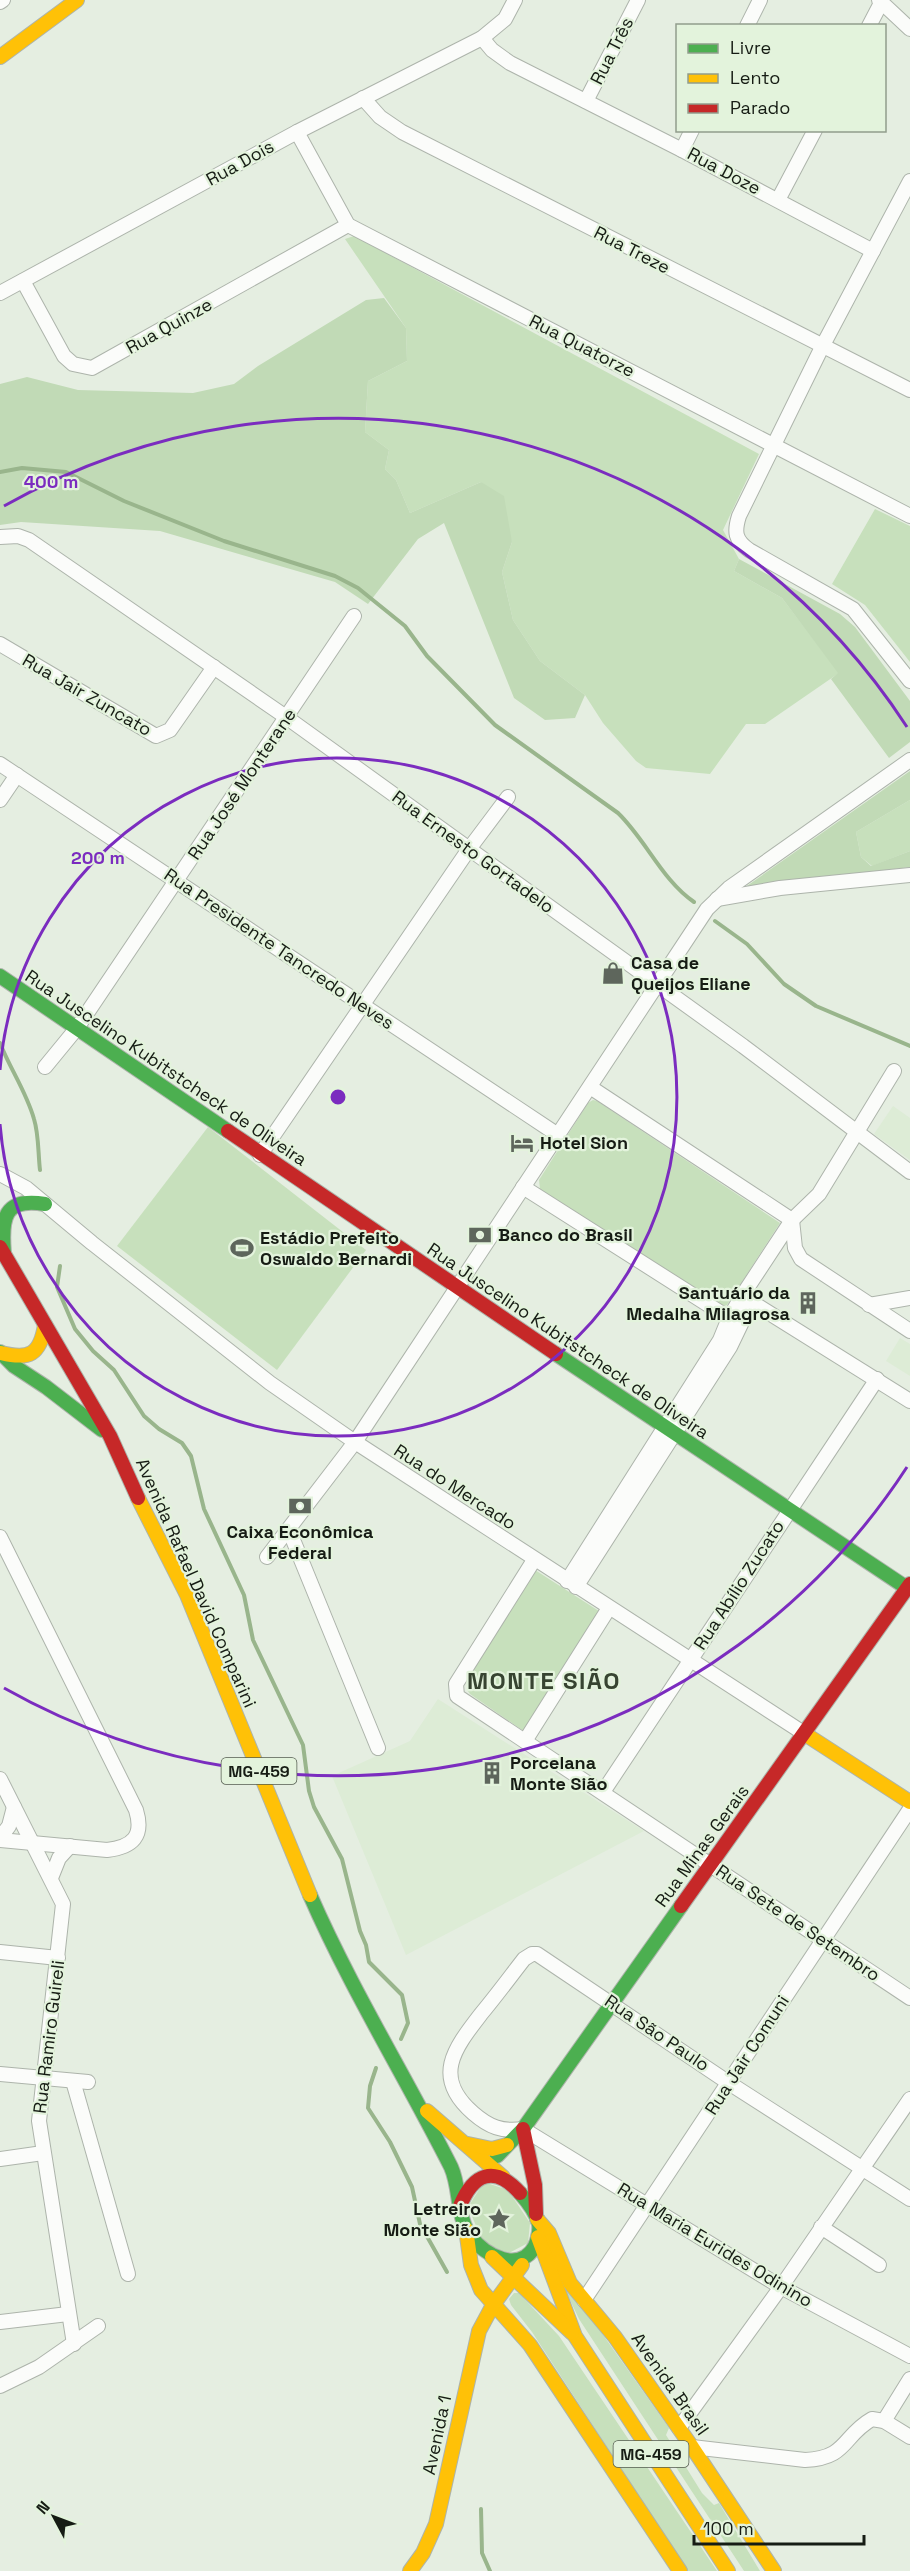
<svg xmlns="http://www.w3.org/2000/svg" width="910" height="2571" font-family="'Space Grotesk',sans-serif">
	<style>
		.built { fill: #ddecd6 }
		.green { fill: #c7e0bc }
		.forest { fill: #c1dab6 }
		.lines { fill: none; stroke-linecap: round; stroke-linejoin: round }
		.stream { stroke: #99b58c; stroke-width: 4 }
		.street-casing { stroke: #adb4ab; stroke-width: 16 }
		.fast-casing { stroke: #adb4ab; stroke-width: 16 }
		.slow-casing { stroke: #adb4ab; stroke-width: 16 }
		.jam-casing { stroke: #adb4ab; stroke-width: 16 }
		.street { stroke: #fbfcfa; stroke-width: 14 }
		.fast { stroke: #4caf50; stroke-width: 14 }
		.slow { stroke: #ffc107; stroke-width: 14 }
		.jam { stroke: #c62828; stroke-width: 14 }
		.ring { fill: none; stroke: #7b2cbf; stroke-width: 3 }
		.labels { text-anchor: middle; stroke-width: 4.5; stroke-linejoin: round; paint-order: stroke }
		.shield { fill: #e3f3dc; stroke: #545c50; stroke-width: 1.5 }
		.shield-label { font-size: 16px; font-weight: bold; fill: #161c14 }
		.street-label { font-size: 18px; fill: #161c14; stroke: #e3f3dc }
		.poi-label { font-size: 18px; font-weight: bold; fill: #161c14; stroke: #e3f3dc; text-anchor: start }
		.district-label { font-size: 24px; font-weight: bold; letter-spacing: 1.5px; fill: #374431; stroke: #e3f3dc }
		.centre { fill: #7b2cbf; stroke: #e3f3dc; stroke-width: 3 }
		.ring-label { font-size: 18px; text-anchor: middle; font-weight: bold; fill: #7b2cbf; stroke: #e3f3dc; stroke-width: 4.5; stroke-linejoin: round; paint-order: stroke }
	</style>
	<rect width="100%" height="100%" fill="#e5eee1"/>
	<!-- built -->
	<g class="built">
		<path d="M893 1106 910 1118V1160L874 1134Z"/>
		<path d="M900 1338 910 1344V1376L886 1361Z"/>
		<path d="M438 1699 644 1831 406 1955 332 1776 410 1741Z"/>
	</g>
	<!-- green -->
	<g class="green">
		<path d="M354 236 759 454 723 530 739 559 734 571 782 598 839 673 765 724H746L710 774 646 768 636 761 603 723 585 695 540 661 513 620 502 572 512 542 481 482 410 513 396 480 385 469 389 450 365 432 368 381 407 361 406 328 345 239Z"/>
		<path d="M875 509 910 526V662L865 605 832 584Z"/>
		<path d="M910 800V851L872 866 861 857 856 832Z"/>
		<path d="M593 1100 597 1101 780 1223 727 1305 724 1306 540 1189 539 1180 588 1103Z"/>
		<path d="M208 1127 366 1250 277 1370 117 1246Z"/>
		<path d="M535 1570 602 1613 525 1732 470 1694 467 1690V1675Z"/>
		<path d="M484 2182 508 2190 530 2223 528 2243 507 2254 482 2240 468 2207Z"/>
		<path d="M562 2283 596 2325 669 2428 666 2435 702 2493 714 2505 719 2503 760 2571H744L579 2319Z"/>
		<path d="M514 2293H519L559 2336 717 2571H688L532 2332 511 2305 509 2299Z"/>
	</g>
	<!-- forest -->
	<g class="forest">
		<path d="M384 298 406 328 407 361 368 381 365 432 389 450 385 469 396 480 410 513 481 482 504 496 512 542 502 572 513 620 540 661 585 695 575 718 545 720 514 698 444 523 418 539 368 604 335 582 160 531 21 522 0 525V384L27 377 78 390 193 393 234 384 258 366 366 300Z"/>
		<path d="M739 559 840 614 855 627 910 701V742L889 758 831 679 838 673 782 598 734 571Z"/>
		<path d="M910 771V800L856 832 861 857 871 866 910 851V867L744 888Z"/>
	</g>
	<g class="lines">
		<!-- stream -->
		<g class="stream">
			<path d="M0 472 22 468 66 472 124 501 224 541 335 576 358 588 405 626 427 656 495 725 618 813C646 840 662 880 694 902"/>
			<path d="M715 921 747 944 784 984 816 1006 910 1046"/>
			<path d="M0 1043C10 1069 26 1091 34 1119 39 1135 38 1154 40 1170"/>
			<path d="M60 1266 57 1287 75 1329 93 1351 114 1370 144 1416 159 1429 182 1443 191 1456 204 1509 244 1595 253 1640 303 1745 309 1791 314 1807 342 1859 360 1931 366 1945 369 1962 402 1995 408 2023 401 2039"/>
			<path d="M376 2068 370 2086 368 2108 390 2142 412 2187 420 2224 447 2272"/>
			<path d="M481 2509 482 2553 490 2571"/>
		</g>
		<!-- street casing -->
		<g class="street-casing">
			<g id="street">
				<path d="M879 0 910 29"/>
				<path d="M0 2 3 0"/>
				<path d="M747 26 760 0"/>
				<path d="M869 26 881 3"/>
				<path d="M482 38 492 50 510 63 682 150 873 251"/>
				<path d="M363 98 380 117 402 132 910 390"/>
				<path d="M586 101 638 0"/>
				<path d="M297 132 348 225 910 516"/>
				<path d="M682 150 692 130"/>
				<path d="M910 181 822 347 739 516C734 532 735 540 749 550L853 609 910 681"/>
				<path d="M778 200 815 130"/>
				<path d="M23 281 64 356 73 364 92 368 348 225"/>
				<path d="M0 293 297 132 482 38 505 19 515 0"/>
				<path d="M0 537 18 536 29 540 286 717 743 1046 910 1172"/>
				<path d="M0 644 156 736 170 730 214 667"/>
				<path d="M0 764 558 1135"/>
				<path d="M0 800 17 775"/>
				<path d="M717 899 780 888 910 875"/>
				<path d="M45 1067 77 1028 354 616"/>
				<path d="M590 1087 792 1220"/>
				<path d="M260 1155 469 849 508 797"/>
				<path d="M0 1174 26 1188 92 1243 270 1383 355 1442 805 1734"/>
				<path d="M523 1187 729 1318"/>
				<path d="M792 1220 795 1248 801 1259 910 1331"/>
				<path d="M742 1296 910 1401"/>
				<path d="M869 1305 910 1298"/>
				<path d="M289 1530 378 1748"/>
				<path d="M0 1537 136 1810C144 1836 133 1847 107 1850L0 1840"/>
				<path d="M267 1557 355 1442 707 909 729 888 910 760"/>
				<path d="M534 1560 456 1684 457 1696 910 1998"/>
				<path d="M567 1581 720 1340 729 1318 742 1296 792 1220 819 1194 894 1071"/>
				<path d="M576 1587 730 1347 742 1322V1296"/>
				<path d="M525 1741 609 1608"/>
				<path d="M0 1779 63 1904 39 2121 74 2344"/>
				<path d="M603 1792 877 1379"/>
				<path d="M0 1838 9 1826 14 1807"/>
				<path d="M51 1878 59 1858 70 1846"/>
				<path d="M0 1952 58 1958"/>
				<path d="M0 2074 88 2082"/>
				<path d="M73 2081 128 2274"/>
				<path d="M0 2159 43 2153"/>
				<path d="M910 2199 729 2083 537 1954H532L524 1959C510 1977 496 1996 481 2014 454 2049 432 2077 473 2113 489 2127 502 2132 523 2129L781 2287 910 2356"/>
				<path d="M821 2227 879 2265"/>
				<path d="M584 2300 910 1809"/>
				<path d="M0 2322 68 2314"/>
				<path d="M0 2386 39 2367 98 2326"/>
				<path d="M884 2421 910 2379"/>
				<path d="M679 2428 781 2287 910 2099"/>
				<path d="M692 2447 805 2460C848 2458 842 2436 872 2419L884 2421 910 2437"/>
			</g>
		</g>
		<!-- fast casing -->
		<g class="fast-casing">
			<g id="fast">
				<path d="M0 976 228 1131"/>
				<path d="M4 1253C1 1218 4 1197 45 1204"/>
				<path d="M0 1352 14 1366 46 1387 102 1430"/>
				<path d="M556 1354 907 1588"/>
				<path d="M310 1895C351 1989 405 2076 451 2167 461 2189 456 2217 471 2237 485 2256 520 2274 535 2246 538 2239 540 2231 539 2224 536 2212 528 2202 520 2193"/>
				<path d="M497 2156 523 2129 681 1906"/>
			</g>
		</g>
		<!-- slow casing -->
		<g class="slow-casing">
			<g id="slow">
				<path d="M0 57 77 0"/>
				<path d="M1 1353C29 1360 40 1355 45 1325"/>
				<path d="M138 1498 187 1595 310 1895"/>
				<path d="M805 1734 910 1802"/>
				<path d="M427 2111 503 2177"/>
				<path d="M468 2144 492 2149 507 2145"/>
				<path d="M537 2219 549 2233 570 2283 615 2337 692 2447 774 2571"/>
				<path d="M466 2229 471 2265 481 2290 530 2345 680 2571"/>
				<path d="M538 2237 575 2336 728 2571"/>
				<path d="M492 2257 572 2333"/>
				<path d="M410 2571 423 2553 436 2524 479 2331 493 2305 522 2265"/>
			</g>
		</g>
		<!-- jam casing -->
		<g class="jam-casing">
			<g id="jam">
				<path d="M228 1131 556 1354"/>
				<path d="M0 1247 110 1436 138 1498"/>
				<path d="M681 1906 910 1584"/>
				<path d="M523 2129 535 2185 536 2214"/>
				<path d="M460 2206C473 2174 494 2164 520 2193"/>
			</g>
		</g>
		<!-- street -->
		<use href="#street" class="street"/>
		<!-- fast -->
		<use href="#fast" class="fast"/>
		<!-- slow -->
		<use href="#slow" class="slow"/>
		<!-- jam -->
		<use href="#jam" class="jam"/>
	</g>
	<!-- distance rings -->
	<g class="ring">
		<path d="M0 1070A339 339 0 1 1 0 1124"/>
		<path d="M907 1467A679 679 0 0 1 4 1688M4 506A679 679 0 0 1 907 727"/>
	</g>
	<!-- icons -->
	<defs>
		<g id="shop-bare" transform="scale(1.8)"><path d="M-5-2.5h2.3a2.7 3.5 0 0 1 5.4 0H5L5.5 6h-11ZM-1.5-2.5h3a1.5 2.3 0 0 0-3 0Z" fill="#5e665c" stroke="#e3f3dc" stroke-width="2.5" paint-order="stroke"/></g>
		<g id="hotel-bare" transform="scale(1.8)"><path d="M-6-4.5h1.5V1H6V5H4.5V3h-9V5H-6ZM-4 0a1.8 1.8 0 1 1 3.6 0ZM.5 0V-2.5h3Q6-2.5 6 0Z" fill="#5e665c" stroke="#e3f3dc" stroke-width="2.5" paint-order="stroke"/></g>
		<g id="bank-bare" transform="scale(1.8)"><path d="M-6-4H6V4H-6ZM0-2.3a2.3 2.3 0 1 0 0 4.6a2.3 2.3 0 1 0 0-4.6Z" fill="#5e665c" stroke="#e3f3dc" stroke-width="2.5" paint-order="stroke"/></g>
		<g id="stadium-bare" transform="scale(1.8)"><path d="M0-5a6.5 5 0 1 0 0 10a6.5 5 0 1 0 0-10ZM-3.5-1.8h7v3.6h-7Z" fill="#5e665c" stroke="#e3f3dc" stroke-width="2.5" paint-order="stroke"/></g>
		<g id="building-bare" transform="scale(1.8)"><path d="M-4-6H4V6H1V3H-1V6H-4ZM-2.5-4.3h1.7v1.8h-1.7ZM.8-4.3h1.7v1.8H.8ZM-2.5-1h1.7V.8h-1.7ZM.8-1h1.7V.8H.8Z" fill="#5e665c" stroke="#e3f3dc" stroke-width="2.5" paint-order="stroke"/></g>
		<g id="sight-bare" transform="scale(1.8)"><path d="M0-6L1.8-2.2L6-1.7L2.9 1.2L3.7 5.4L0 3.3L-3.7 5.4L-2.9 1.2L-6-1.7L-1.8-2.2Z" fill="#5e665c" stroke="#e3f3dc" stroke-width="2.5" paint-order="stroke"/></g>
	</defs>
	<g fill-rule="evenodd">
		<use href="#shop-bare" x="613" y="973"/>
		<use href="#hotel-bare" x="522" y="1143"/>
		<use href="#bank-bare" x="480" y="1235"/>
		<use href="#stadium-bare" x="242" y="1248"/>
		<use href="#building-bare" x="808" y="1303"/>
		<use href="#bank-bare" x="300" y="1506"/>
		<use href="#building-bare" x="492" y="1773"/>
		<use href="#sight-bare" x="499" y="2219"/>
	</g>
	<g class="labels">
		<!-- shield labels -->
		<g class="shield">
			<rect x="221.5" y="1758" width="75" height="26" rx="4.5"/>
			<rect x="613.5" y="2441" width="75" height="26" rx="4.5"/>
		</g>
		<g class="shield-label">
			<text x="259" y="1777">MG-459</text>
			<text x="651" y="2460">MG-459</text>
		</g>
		<!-- street labels -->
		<g class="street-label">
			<text transform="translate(612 51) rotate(-63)" y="6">Rua Três</text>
			<text transform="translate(240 163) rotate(-29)" y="6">Rua Dois</text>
			<text transform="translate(724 171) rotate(28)" y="6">Rua Doze</text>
			<text transform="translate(632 250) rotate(27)" y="6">Rua Treze</text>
			<text transform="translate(169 326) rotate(-29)" y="6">Rua Quinze</text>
			<text transform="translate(582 346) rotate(27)" y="6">Rua Quatorze</text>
			<text transform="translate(87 695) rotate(30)" y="6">Rua Jair Zuncato</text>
			<text transform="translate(242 784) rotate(-56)" y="6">Rua José Monterane</text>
			<text transform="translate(473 852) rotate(36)" y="6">Rua Ernesto Gortadelo</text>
			<text transform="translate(279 949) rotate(34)" y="6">Rua Presidente Tancredo Neves</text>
			<text transform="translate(166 1068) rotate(34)" y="6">Rua Juscelino Kubitstcheck de Oliveira</text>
			<text transform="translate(568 1341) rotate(34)" y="6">Rua Juscelino Kubitstcheck de Oliveira</text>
			<text transform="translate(455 1487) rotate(33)" y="6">Rua do Mercado</text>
			<text transform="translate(196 1583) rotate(66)" y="6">Avenida Rafael David Comparini</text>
			<text transform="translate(739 1585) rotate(-57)" y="6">Rua Abílio Zucato</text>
			<text transform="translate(702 1846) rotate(-54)" y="6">Rua Minas Gerais</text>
			<text transform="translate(798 1923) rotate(34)" y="6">Rua Sete de Setembro</text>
			<text transform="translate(657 2033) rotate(34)" y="6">Rua São Paulo</text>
			<text transform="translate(49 2037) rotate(-83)" y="6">Rua Ramiro Guireli</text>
			<text transform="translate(747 2055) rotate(-57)" y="6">Rua Jair Comuni</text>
			<text transform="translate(715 2245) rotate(31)" y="6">Rua Maria Eurides Odinino</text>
			<text transform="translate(670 2384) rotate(55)" y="6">Avenida Brasil</text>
			<text transform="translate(437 2435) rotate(-78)" y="6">Avenida 1</text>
		</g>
		<!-- poi labels -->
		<g class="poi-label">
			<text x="631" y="969">Casa de<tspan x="631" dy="21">Queijos Eliane</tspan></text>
			<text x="540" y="1149">Hotel Sion</text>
			<text x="498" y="1241">Banco do Brasil</text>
			<text x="260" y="1244">Estádio Prefeito<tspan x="260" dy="21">Oswaldo Bernardi</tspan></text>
			<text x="790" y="1299" text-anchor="end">Santuário da<tspan x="790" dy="21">Medalha Milagrosa</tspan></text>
			<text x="300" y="1538" text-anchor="middle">Caixa Econômica<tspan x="300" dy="21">Federal</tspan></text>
			<text x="510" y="1769">Porcelana<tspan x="510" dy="21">Monte Sião</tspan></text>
			<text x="481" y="2215" text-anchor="end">Letreiro<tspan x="481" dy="21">Monte Sião</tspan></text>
		</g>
		<!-- district labels -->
		<g class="district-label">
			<text x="544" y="1689">MONTE SIÃO</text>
		</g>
	</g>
	<circle cx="338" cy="1097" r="9" class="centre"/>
	<g class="ring-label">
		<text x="51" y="488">400 m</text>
		<text x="98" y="864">200 m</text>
	</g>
	<!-- legend -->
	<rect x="676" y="24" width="210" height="108" fill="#e3f3dc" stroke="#919d8c" stroke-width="1.5"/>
	<rect x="688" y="44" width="30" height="9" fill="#4caf50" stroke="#919d8c" stroke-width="1.5"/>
	<text x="730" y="54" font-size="18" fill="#161c14">Livre</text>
	<rect x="688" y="74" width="30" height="9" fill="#ffc107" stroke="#919d8c" stroke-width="1.5"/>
	<text x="730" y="84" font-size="18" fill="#161c14">Lento</text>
	<rect x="688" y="104" width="30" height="9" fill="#c62828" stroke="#919d8c" stroke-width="1.5"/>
	<text x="730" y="114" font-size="18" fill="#161c14">Parado</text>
	<!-- north arrow -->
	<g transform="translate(54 2517) rotate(311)" stroke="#e3f3dc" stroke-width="4.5" paint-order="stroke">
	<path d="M0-4.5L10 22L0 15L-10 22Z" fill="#161c14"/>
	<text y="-9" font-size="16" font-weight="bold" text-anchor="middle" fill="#161c14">N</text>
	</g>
	<!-- scale -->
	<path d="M694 2535v9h170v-9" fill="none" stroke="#161c14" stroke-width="3"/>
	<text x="703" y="2535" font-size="18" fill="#161c14" stroke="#e3f3dc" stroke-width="4.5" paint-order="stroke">100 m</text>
</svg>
